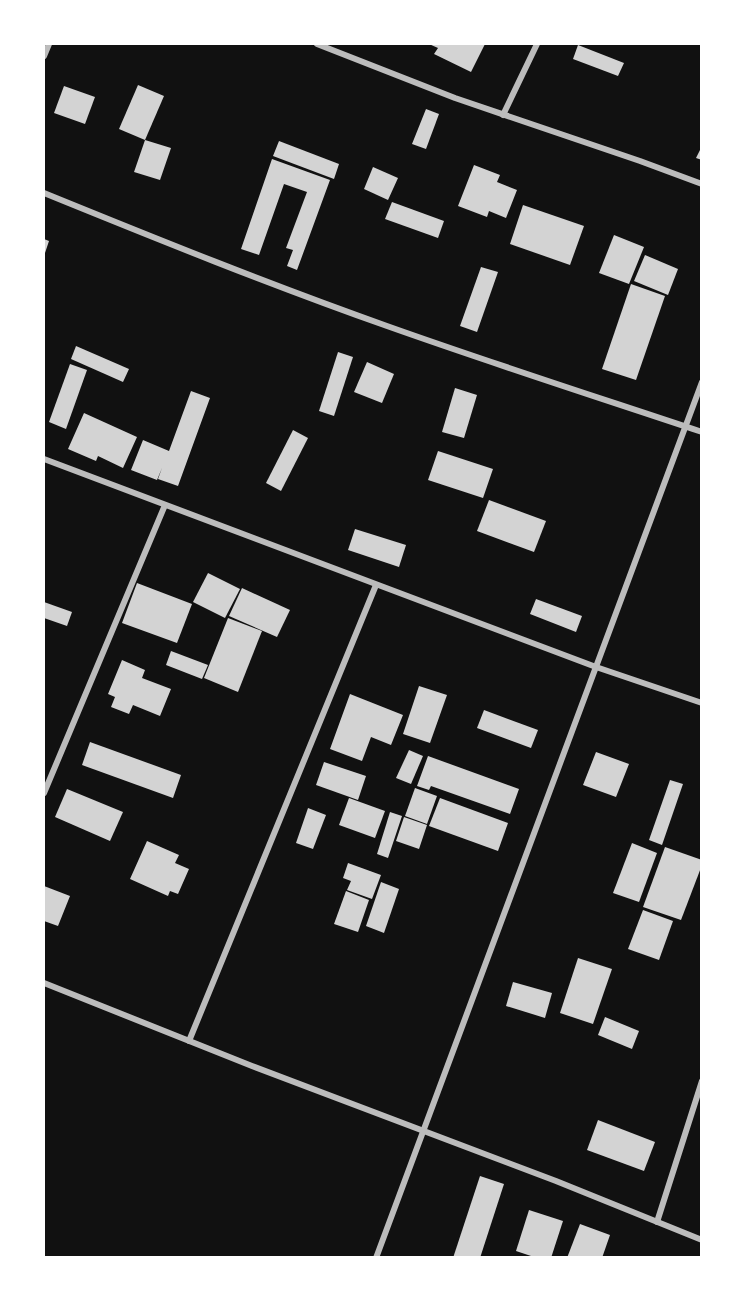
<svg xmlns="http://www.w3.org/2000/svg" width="745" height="1301" font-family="Rubik,sans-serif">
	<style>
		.building { fill: #d3d3d3 }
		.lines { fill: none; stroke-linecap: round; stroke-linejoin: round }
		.minor { stroke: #bcbcbc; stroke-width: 6 }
	</style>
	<rect width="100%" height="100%" fill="#111"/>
	<!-- building -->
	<g class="building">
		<path d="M429 44H485L471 72 434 54 438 48Z"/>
		<path d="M578 45 624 63 618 76 573 59Z"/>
		<path d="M138 85 164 96 145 140 119 129Z"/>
		<path d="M64 86 95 97 85 124 54 113Z"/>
		<path d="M426 109 439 114 426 149 412 144Z"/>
		<path d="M145 140 171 148 160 180 134 172Z"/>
		<path d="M279 141 339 164 334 179 273 156Z"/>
		<path d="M702 146V160L696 158Z"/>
		<path d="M272 159 330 180 297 270 287 266 293 250 286 248 307 192 284 184 259 255 241 249Z"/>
		<path d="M474 165 500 175 497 182 517 190 506 218 489 211 487 217 458 206Z"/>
		<path d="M373 167 398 178 388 200 364 189Z"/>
		<path d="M392 202 444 221 438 238 385 219Z"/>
		<path d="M523 205 584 226 570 265 510 244Z"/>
		<path d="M614 235 644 247 629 284 599 273Z"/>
		<path d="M44 239 49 241 44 256Z"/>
		<path d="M645 255 678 269 668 295 634 281Z"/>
		<path d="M481 267 498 272 477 332 460 326Z"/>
		<path d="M631 284 665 296 636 380 602 369Z"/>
		<path d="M76 346 129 369 123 382 71 359Z"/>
		<path d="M338 352 353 357 334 416 319 411Z"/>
		<path d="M367 362 394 374 382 403 354 392Z"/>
		<path d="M70 364 87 370 66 429 49 422Z"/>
		<path d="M455 388 477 395 464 438 442 432Z"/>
		<path d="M191 391 210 398 178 486 158 479 162 468 157 480 131 470 143 440 169 451Z"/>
		<path d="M84 413 137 437 123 468 98 456 96 461 68 449Z"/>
		<path d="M293 430 308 438 281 491 266 483Z"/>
		<path d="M438 451 493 469 483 498 428 480Z"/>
		<path d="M489 500 546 521 534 552 477 531Z"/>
		<path d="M355 529 406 545 399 567 348 550Z"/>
		<path d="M208 573 240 589 225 618 193 602Z"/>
		<path d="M137 583 192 604 177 643 122 623Z"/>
		<path d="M242 588 290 610 277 637 229 616Z"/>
		<path d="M536 599 582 616 576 632 530 614Z"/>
		<path d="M44 602 72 612 67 626 44 618Z"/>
		<path d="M228 618 262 631 238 692 204 678Z"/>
		<path d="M171 651 208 665 202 679 166 665Z"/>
		<path d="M122 660 145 670 142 678 171 689 160 716 133 705 129 714 111 707 115 697 108 694Z"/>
		<path d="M419 686 447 695 430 743 403 734Z"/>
		<path d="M350 694 403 715 391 745 371 737 362 761 330 749Z"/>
		<path d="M484 710 538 730 531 748 477 728Z"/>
		<path d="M90 742 181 775 173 798 82 765Z"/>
		<path d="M409 750 423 756 411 784 396 778Z"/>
		<path d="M596 752 629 764 616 797 583 785Z"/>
		<path d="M428 756 519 789 510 814 431 786 429 790 417 786Z"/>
		<path d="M324 762 366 776 358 800 316 785Z"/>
		<path d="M670 780 683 784 662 845 649 840Z"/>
		<path d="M415 788 437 796 427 824 405 816Z"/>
		<path d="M67 789 123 812 110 841 55 817Z"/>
		<path d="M349 798 385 811 375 838 339 825Z"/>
		<path d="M440 798 508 823 498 851 429 826Z"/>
		<path d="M308 808 326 815 313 849 296 843Z"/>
		<path d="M390 812 402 816 388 858 377 854Z"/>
		<path d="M404 817 427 825 419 849 396 841Z"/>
		<path d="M147 841 179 855 175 863 189 869 178 894 170 891 168 896 130 879Z"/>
		<path d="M632 843 657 853 639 902 613 893Z"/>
		<path d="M665 847 702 860V865L681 920 643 907Z"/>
		<path d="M348 863 381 875 372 899 347 890 351 881 343 878Z"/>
		<path d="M381 882 399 889 384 933 366 926Z"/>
		<path d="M44 886 70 896 58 926 44 921Z"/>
		<path d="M346 891 369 900 358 932 334 924Z"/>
		<path d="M643 910 673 921 659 960 628 949Z"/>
		<path d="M578 958 612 969 593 1024 560 1013Z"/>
		<path d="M513 982 552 993 545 1018 506 1006Z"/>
		<path d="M605 1017 639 1031 632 1049 598 1035Z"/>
		<path d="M598 1120 655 1142 644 1171 587 1150Z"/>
		<path d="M480 1176 504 1184 480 1258H453Z"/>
		<path d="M529 1210 563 1221 551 1258H537L516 1251Z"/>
		<path d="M580 1224 610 1235 602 1258H567Z"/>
	</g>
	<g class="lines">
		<!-- minor -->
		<g class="minor">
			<path d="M317 44 455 98 640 161 702 184"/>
			<path d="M44 56 49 44"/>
			<path d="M503 115 537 44"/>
			<path d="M44 193C157 239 271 285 387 326 491 363 597 397 702 432"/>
			<path d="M44 459 596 667 702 703"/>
			<path d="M44 793 165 505"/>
			<path d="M44 983 252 1066 556 1181 702 1240"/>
			<path d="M189 1041 376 585"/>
			<path d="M657 1222 702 1081"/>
			<path d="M376 1258 702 382"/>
		</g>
	</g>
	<!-- border -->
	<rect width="745" height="1301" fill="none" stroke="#ffffff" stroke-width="90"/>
</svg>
